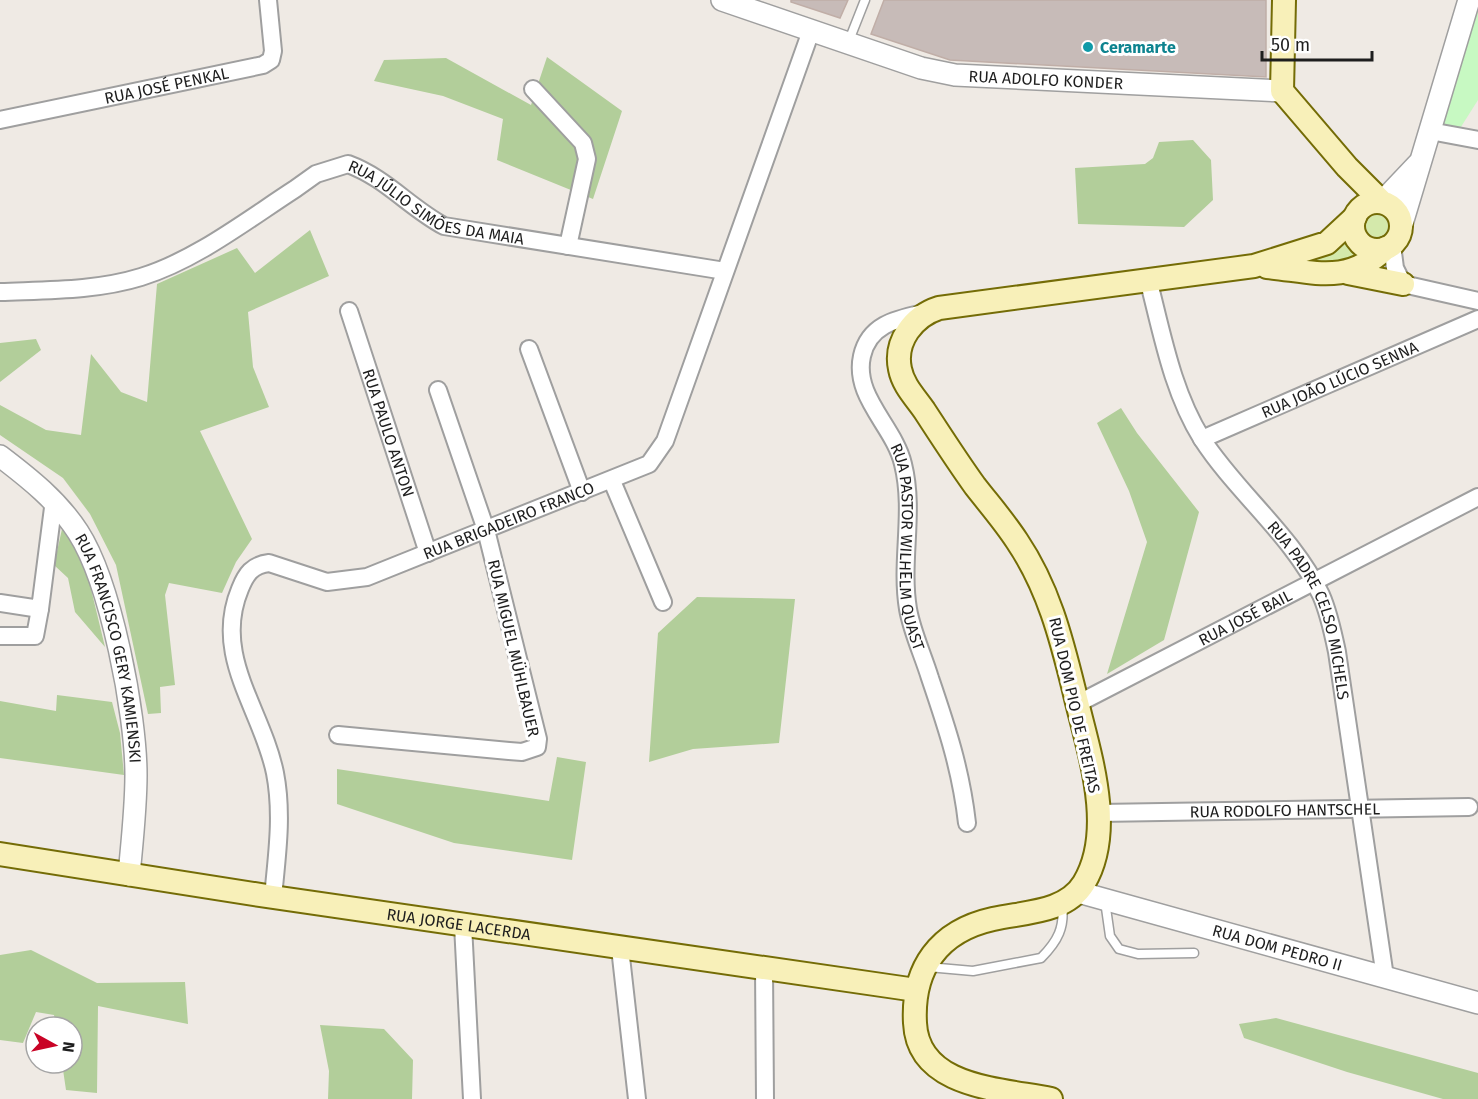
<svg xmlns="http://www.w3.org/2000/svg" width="1478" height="1099" font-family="'Fira Sans',sans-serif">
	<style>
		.grass { fill: #d4e9ab }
		.forest { fill: #b2ce9a }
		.park { fill: #c7f9c2 }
		.building { fill: #c7bbb8; stroke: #c0aea7; stroke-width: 1.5 }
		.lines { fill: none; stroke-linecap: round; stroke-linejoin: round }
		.service-casing { stroke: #9f9f9f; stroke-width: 11 }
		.minor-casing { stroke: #9f9f9f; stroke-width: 20 }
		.tertiary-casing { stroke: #9f9f9f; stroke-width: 24 }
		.secondary-casing { stroke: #746c06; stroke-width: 26 }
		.service { stroke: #fff; stroke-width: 8 }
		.minor { stroke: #fff; stroke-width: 16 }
		.tertiary { stroke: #fff; stroke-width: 21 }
		.secondary { stroke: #f8f0b9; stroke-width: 22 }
		.culture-dot { fill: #0f9aa8; stroke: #fff; stroke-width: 2 }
		.labels { text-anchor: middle; stroke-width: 6; stroke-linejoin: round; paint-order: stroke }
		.culture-label { font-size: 16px; font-weight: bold; fill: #0d838f; stroke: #fff; text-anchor: start }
		.street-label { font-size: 16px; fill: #1e1e1e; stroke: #fff }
	</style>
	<rect width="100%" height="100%" fill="#efeae4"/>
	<!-- grass -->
	<g class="grass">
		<circle cx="1377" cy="226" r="11"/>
		<path d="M1347 240 1362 258 1334 263 1288 260Z"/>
	</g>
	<!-- forest -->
	<g class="forest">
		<path d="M547 57 622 111 593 199 497 160 503 119 443 96 374 81 384 60 446 58 531 105Z"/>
		<path d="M1193 140 1211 160 1213 200 1184 227 1078 224 1075 168 1145 164 1153 158 1159 142Z"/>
		<path d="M310 230 329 276 248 312 253 367 269 407 200 431 252 539 236 562 222 593 169 583 165 595 175 685 160 687 161 713 148 714 116 565 90 514 63 478 0 435V405L46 430 81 435 91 354 121 392 147 402 157 284 237 248 255 273Z"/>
		<path d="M36 339 41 350 0 382V343Z"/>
		<path d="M1121 408 1137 433 1199 512 1164 640 1107 674 1147 542 1129 491 1097 423Z"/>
		<path d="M62 529 84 560 105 647 75 612 68 578 54 565Z"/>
		<path d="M697 597 795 599 779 743 693 749 649 762 658 633Z"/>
		<path d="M57 695 112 702 120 733 124 775 0 758V701L56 711Z"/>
		<path d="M557 757 586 762 572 860 454 843 337 804V769L549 801Z"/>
		<path d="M31 950 97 983 185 982 188 1024 98 1006 97 1093 66 1090 62 1063H72V1027H56L54 1015 36 1012 23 1043 0 1040V955Z"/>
		<path d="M1276 1018 1478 1073V1099H1443L1347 1072 1244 1038 1239 1024Z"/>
		<path d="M320 1025 384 1029 413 1060 412 1099H328L329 1071Z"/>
	</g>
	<!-- park -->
	<path class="park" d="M1478 4V100L1459 130 1439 125Z"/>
	<!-- building -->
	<g class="building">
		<path d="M791 0H848L840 18 791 2Z"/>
		<path d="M884 0H1266V77L950 60 871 34Z"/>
	</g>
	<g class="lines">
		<!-- service casing -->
		<g class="service-casing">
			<g id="service">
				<path d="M848 43 865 0"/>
				<path d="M1105 901 1110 936 1119 949 1138 954 1194 953"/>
				<path d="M928 967 973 971 1041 958C1058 941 1065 927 1062 904"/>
			</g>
		</g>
		<!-- minor casing -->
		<g class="minor-casing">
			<g id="minor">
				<path d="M533 89 583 143 587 159 568 246"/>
				<path id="s1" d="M0 120 263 65 271 60 273 51 268 0"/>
				<path d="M1430 131 1478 140"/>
				<path d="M1392 245 1395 268 1403 284 1478 301"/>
				<path id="s2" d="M1148 279C1162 333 1172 391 1202 439 1237 493 1293 536 1321 595 1329 613 1333 633 1337 652L1385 977"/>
				<path id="s3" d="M0 292C46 290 96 291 141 277 196 260 247 220 295 189L316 174 348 164C386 178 410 208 444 226L725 271"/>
				<path id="s4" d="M349 311 428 553"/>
				<path id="s5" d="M924 313C897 319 869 324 862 356 853 397 894 426 903 464 915 512 900 561 908 609 912 632 923 655 930 678 947 728 961 770 967 823"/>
				<path d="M529 349 582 492"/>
				<path id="s6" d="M1202 439 1478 319"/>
				<path d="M612 481 663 602"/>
				<path d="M0 603 40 609 54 500"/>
				<path d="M0 636H35L40 609"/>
				<path id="s7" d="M1077 704 1478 497"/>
				<path d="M338 735 509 751 522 752 537 747 538 739 486 530 438 390"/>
				<path id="s8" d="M1099 813 1469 807"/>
				<path id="s9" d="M273 897C277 855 283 814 275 773 262 709 212 656 240 589 246 574 252 565 269 563L327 582 367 577 649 464 665 441 811 31"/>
				<path d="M463 925 472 1099"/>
				<path d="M620 948 637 1099"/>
				<path d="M764 968 765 1099"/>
			</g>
		</g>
		<!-- tertiary casing -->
		<g class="tertiary-casing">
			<g id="tertiary">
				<path id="s10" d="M722 0 921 68 955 75 1282 91"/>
				<path d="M1382 202 1418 164"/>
				<path d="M1401 227 1469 0"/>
				<path id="s11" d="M0 456C29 478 58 501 78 532 111 583 136 714 136 775 136 808 132 842 129 875"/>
				<path id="s12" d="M1078 892 1478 1003"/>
			</g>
		</g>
		<!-- secondary casing -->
		<g class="secondary-casing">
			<g id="secondary">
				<path d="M1284 0 1282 91 1347 167 1382 202"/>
				<circle cx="1377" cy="226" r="24"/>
				<path d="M1267 267C1316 272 1347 285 1386 248"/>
				<path d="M1348 273 1403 284"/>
				<path id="s13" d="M0 854 273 897 916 990"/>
				<path d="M1051 1099C1001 1089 918 1088 915 1023 912 968 939 931 993 919 1024 912 1066 913 1084 883 1117 828 1087 747 1074 690 1061 637 1048 587 1017 541 1004 521 989 504 975 486 957 461 941 436 924 410 915 397 903 385 900 369 894 341 914 316 939 308L1254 266 1327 243 1355 217"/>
			</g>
		</g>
		<!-- service -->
		<use href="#service" class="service"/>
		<!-- minor -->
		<use href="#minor" class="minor"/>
		<!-- tertiary -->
		<use href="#tertiary" class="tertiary"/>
		<!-- secondary -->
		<use href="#secondary" class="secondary"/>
	</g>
	<!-- markers -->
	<circle class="culture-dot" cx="1088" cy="47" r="6"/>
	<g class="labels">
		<!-- culture labels -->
		<g class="culture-label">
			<text x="1100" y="53">Ceramarte</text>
		</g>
		<!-- street labels -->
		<g class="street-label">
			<text dy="6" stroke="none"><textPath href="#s10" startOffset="336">RUA ADOLFO KONDER</textPath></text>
			<text dy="6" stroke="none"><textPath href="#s1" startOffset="170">RUA JOSÉ PENKAL</textPath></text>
			<text dy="6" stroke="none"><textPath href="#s3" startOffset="478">RUA JÚLIO SIMÕES DA MAIA</textPath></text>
			<text dy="6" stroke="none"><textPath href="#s6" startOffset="150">RUA JOÃO LÚCIO SENNA</textPath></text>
			<text dy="6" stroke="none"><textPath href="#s4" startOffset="128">RUA PAULO ANTON</textPath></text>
			<text dy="6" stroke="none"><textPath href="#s9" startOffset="612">RUA BRIGADEIRO FRANCO</textPath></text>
			<text dy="6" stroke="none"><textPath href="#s5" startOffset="282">RUA PASTOR WILHELM QUAST</textPath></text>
			<text dy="6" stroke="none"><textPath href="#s2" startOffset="376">RUA PADRE CELSO MICHELS</textPath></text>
			<text dy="6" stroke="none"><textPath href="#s7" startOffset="189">RUA JOSÉ BAIL</textPath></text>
			<text transform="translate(514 648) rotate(77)" y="6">RUA MIGUEL MÜHLBAUER</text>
			<text dy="6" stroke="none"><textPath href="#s11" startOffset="231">RUA FRANCISCO GERY KAMIENSKI</textPath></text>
			<text transform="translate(1075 705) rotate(77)" y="6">RUA DOM PIO DE FREITAS</text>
			<text dy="6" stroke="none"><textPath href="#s8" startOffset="186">RUA RODOLFO HANTSCHEL</textPath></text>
			<text dy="6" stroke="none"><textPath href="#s13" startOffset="464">RUA JORGE LACERDA</textPath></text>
			<text dy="6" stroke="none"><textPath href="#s12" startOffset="207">RUA DOM PEDRO II</textPath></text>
		</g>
	</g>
	<!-- north arrow -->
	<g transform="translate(54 1045) rotate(98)"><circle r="28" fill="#ffffff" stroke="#a5a5a5" stroke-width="1.5"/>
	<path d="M0-4.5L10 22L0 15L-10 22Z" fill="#c90326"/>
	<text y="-9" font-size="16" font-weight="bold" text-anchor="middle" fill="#1e1e1e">N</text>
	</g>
	<!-- scale -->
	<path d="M1262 51v9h110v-9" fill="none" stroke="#1e1e1e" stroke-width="3"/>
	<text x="1271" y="51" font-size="18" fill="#1e1e1e" stroke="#ffffff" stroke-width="4.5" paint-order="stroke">50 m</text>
</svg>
